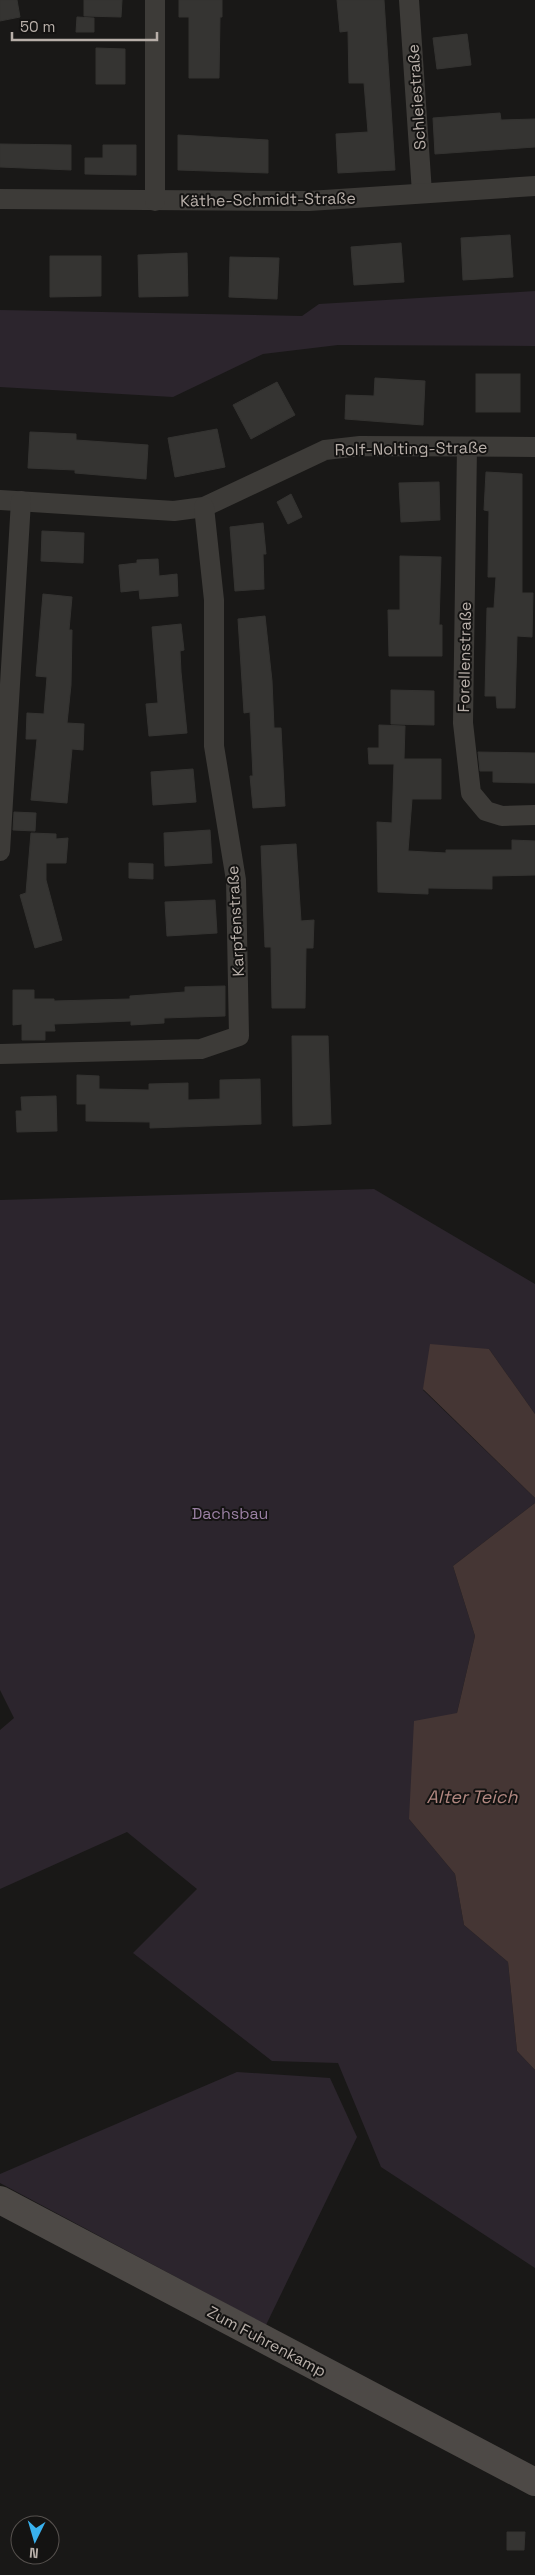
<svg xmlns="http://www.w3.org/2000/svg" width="535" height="2575" font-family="'Space Grotesk',sans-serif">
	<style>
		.green { fill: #2c252d }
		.water { fill: #453634 }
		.building { fill: #353432; stroke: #343331 }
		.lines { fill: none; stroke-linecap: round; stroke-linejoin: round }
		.street { stroke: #3d3b38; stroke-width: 20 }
		.secondary { stroke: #4d4946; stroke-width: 28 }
		.labels { text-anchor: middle; stroke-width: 4; stroke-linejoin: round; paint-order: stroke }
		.street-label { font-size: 16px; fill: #b8afa9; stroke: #141312 }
		.park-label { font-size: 16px; fill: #9a80a3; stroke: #141312 }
		.water-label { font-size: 18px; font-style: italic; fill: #b28881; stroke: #141312 }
	</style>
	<rect width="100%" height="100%" fill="#191817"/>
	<!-- green -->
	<g class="green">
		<path d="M535 291V346L338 345 263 354 173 397 0 387V310L302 316 319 304Z"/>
		<path d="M374 1189 535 1284V1414L489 1349 423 1390 535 1498V1503L453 1566 475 1636 457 1713 409 1819 455 1874 464 1925 508 1962 517 2051 535 2070V2268L381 2167 338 2063 272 2061 133 1953 197 1889 127 1832 0 1889V1730L14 1718 0 1690V1200Z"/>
		<path d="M237 2072 330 2078 357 2137 266 2325 0 2183V2174Z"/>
	</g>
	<!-- water -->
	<g class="water">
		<path d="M430 1344 489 1349 535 1414V1498L423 1389Z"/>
		<path d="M535 1503V2070L517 2051 508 1962 464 1925 455 1874 409 1819 414 1721 457 1713 475 1636 453 1566Z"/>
	</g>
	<!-- building -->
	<g class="building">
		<path d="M0 0H17L20 17 0 21Z"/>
		<path d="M84 0H122L121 17 84 16Z"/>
		<path d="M179 0H222V17H220L219 78H189V17H179Z"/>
		<path d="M337 0H384L395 170 338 173 336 134 368 132 364 83H349L348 31 340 32Z"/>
		<path d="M77 17 94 18V32H76Z"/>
		<path d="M467 34 471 65 437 69 433 38Z"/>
		<path d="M96 48 125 49V84H96Z"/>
		<path d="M500 113 501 120 535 119V147L435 154 433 118Z"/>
		<path d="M178 135 268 140V173L178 170Z"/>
		<path d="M0 144 71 145V170L0 167Z"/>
		<path d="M103 145H136V175L85 174V158H103Z"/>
		<path d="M510 235 513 277 463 280 461 238Z"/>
		<path d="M401 243 404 282 354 285 351 247Z"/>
		<path d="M187 253 188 296 139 297 138 255Z"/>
		<path d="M50 256H101V296L50 297Z"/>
		<path d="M230 257 279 258 277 299 229 297Z"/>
		<rect x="476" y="374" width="44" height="38"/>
		<path d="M375 378 425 381 423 425 345 419 346 395 374 396Z"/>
		<path d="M277 382 295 415 251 439 233 405Z"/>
		<path d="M217 429 225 467 175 477 168 438Z"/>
		<path d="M30 432 76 434V440L148 445 146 479 75 473V470L28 468Z"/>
		<path d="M486 472 522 474V593H533L532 637 517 636 515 708H497L496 696H485L487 608H494L496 577H488L489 511 484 510Z"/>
		<path d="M439 482 440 520 401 522 399 483Z"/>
		<path d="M291 494 302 517 288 524 277 502Z"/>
		<path d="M263 523 266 554H263L264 589 235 591 230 527Z"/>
		<path d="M42 531 84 533 83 563 41 561Z"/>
		<path d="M400 556 441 557 439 625H442V656H389L388 610H400Z"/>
		<path d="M158 559 159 576 177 574 178 596 140 599 139 590 121 592 119 565 137 563V560Z"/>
		<path d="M43 594 72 597 69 630H72L71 685 67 723 84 724 83 750 72 749 67 803 31 800 37 739H26L27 713 44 714 47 677 36 676Z"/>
		<path d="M265 616 272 681 274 728H281L285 806 253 808 250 776H253L250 712 244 713 238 619Z"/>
		<path d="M181 624 184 650 180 651 181 672 187 733 149 736 146 704 158 703 152 627Z"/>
		<path d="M391 690 434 691V725L391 724Z"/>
		<path d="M379 725 405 726 404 759H441V799H412L408 851 446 853V850H512V840L535 841V875L492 876V889L428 888V894L378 892 377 822 392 823 394 764H369L368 748H379Z"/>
		<path d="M478 752 535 753V783L493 782V771H480Z"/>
		<path d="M193 769 196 802 153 805 151 772Z"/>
		<path d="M14 812 36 813 35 831 13 830Z"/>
		<path d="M210 830 212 863 165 866 164 833Z"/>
		<path d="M31 833 56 834V839L68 838 66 863H46V880L62 940 35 948 20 895 26 893Z"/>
		<path d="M296 844 301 921 314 920 313 948H306L305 1008H272L271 947H265L261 846Z"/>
		<path d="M129 863 153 864V879L129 878Z"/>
		<path d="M215 900 217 933 167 936 165 902Z"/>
		<path d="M225 986V1016L164 1018V1023L131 1025V1021L54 1024 55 1031H45V1040H22V1024L13 1025V990H34V999H54V1001L130 999V996L185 992V987Z"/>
		<path d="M292 1036H328L331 1124 293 1126Z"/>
		<path d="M77 1075 99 1076V1089L149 1090V1084L188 1083V1100L220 1099V1080L260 1079 261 1124 150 1128V1122L86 1121V1104H77Z"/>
		<path d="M56 1096 57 1131 17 1132 16 1111H22L21 1097Z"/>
		<path d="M507 2532H525L524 2550H507Z"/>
	</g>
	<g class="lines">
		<!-- street -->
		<g class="street">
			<path d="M409 0 422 193"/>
			<path d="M0 199 309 201 535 186"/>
			<path d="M155 201V0"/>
			<path d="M467 447 463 723 471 793 486 811 502 816 535 815"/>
			<path d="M0 500 174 511 204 507 325 450 360 446 535 447"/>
			<path d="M0 851 21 501"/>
			<path d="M0 1054 201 1049 239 1036 236 880 214 746V600L204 507"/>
		</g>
		<!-- secondary -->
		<path class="secondary" d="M0 2200 535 2482"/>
	</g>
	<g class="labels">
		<!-- street labels -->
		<g class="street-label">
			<text transform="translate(416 97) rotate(-94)" y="6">Schleiestraße</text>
			<text transform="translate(268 199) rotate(-1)" y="6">Käthe-Schmidt-Straße</text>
			<text transform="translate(411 448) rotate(-1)" y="6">Rolf-Nolting-Straße</text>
			<text transform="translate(464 657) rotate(-89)" y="6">Forellenstraße</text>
			<text transform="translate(235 921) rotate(-93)" y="6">Karpfenstraße</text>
			<text transform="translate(267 2341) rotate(28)" y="6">Zum Fuhrenkamp</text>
		</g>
		<!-- park labels -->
		<g class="park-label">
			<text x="230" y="1519">Dachsbau</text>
		</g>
		<!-- water labels -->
		<g class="water-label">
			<text x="472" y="1803">Alter Teich</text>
		</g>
	</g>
	<!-- north arrow -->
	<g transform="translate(35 2540) rotate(185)"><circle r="24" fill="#141312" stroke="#56514e"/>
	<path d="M0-4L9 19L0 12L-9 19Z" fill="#39b1ee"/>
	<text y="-8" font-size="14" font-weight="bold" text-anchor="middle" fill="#b8afa9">N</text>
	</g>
	<!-- scale -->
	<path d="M12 32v8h145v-8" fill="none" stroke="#b8afa9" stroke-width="2.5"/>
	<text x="20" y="32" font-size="15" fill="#b8afa9" stroke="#141312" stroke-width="4" paint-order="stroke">50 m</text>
</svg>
